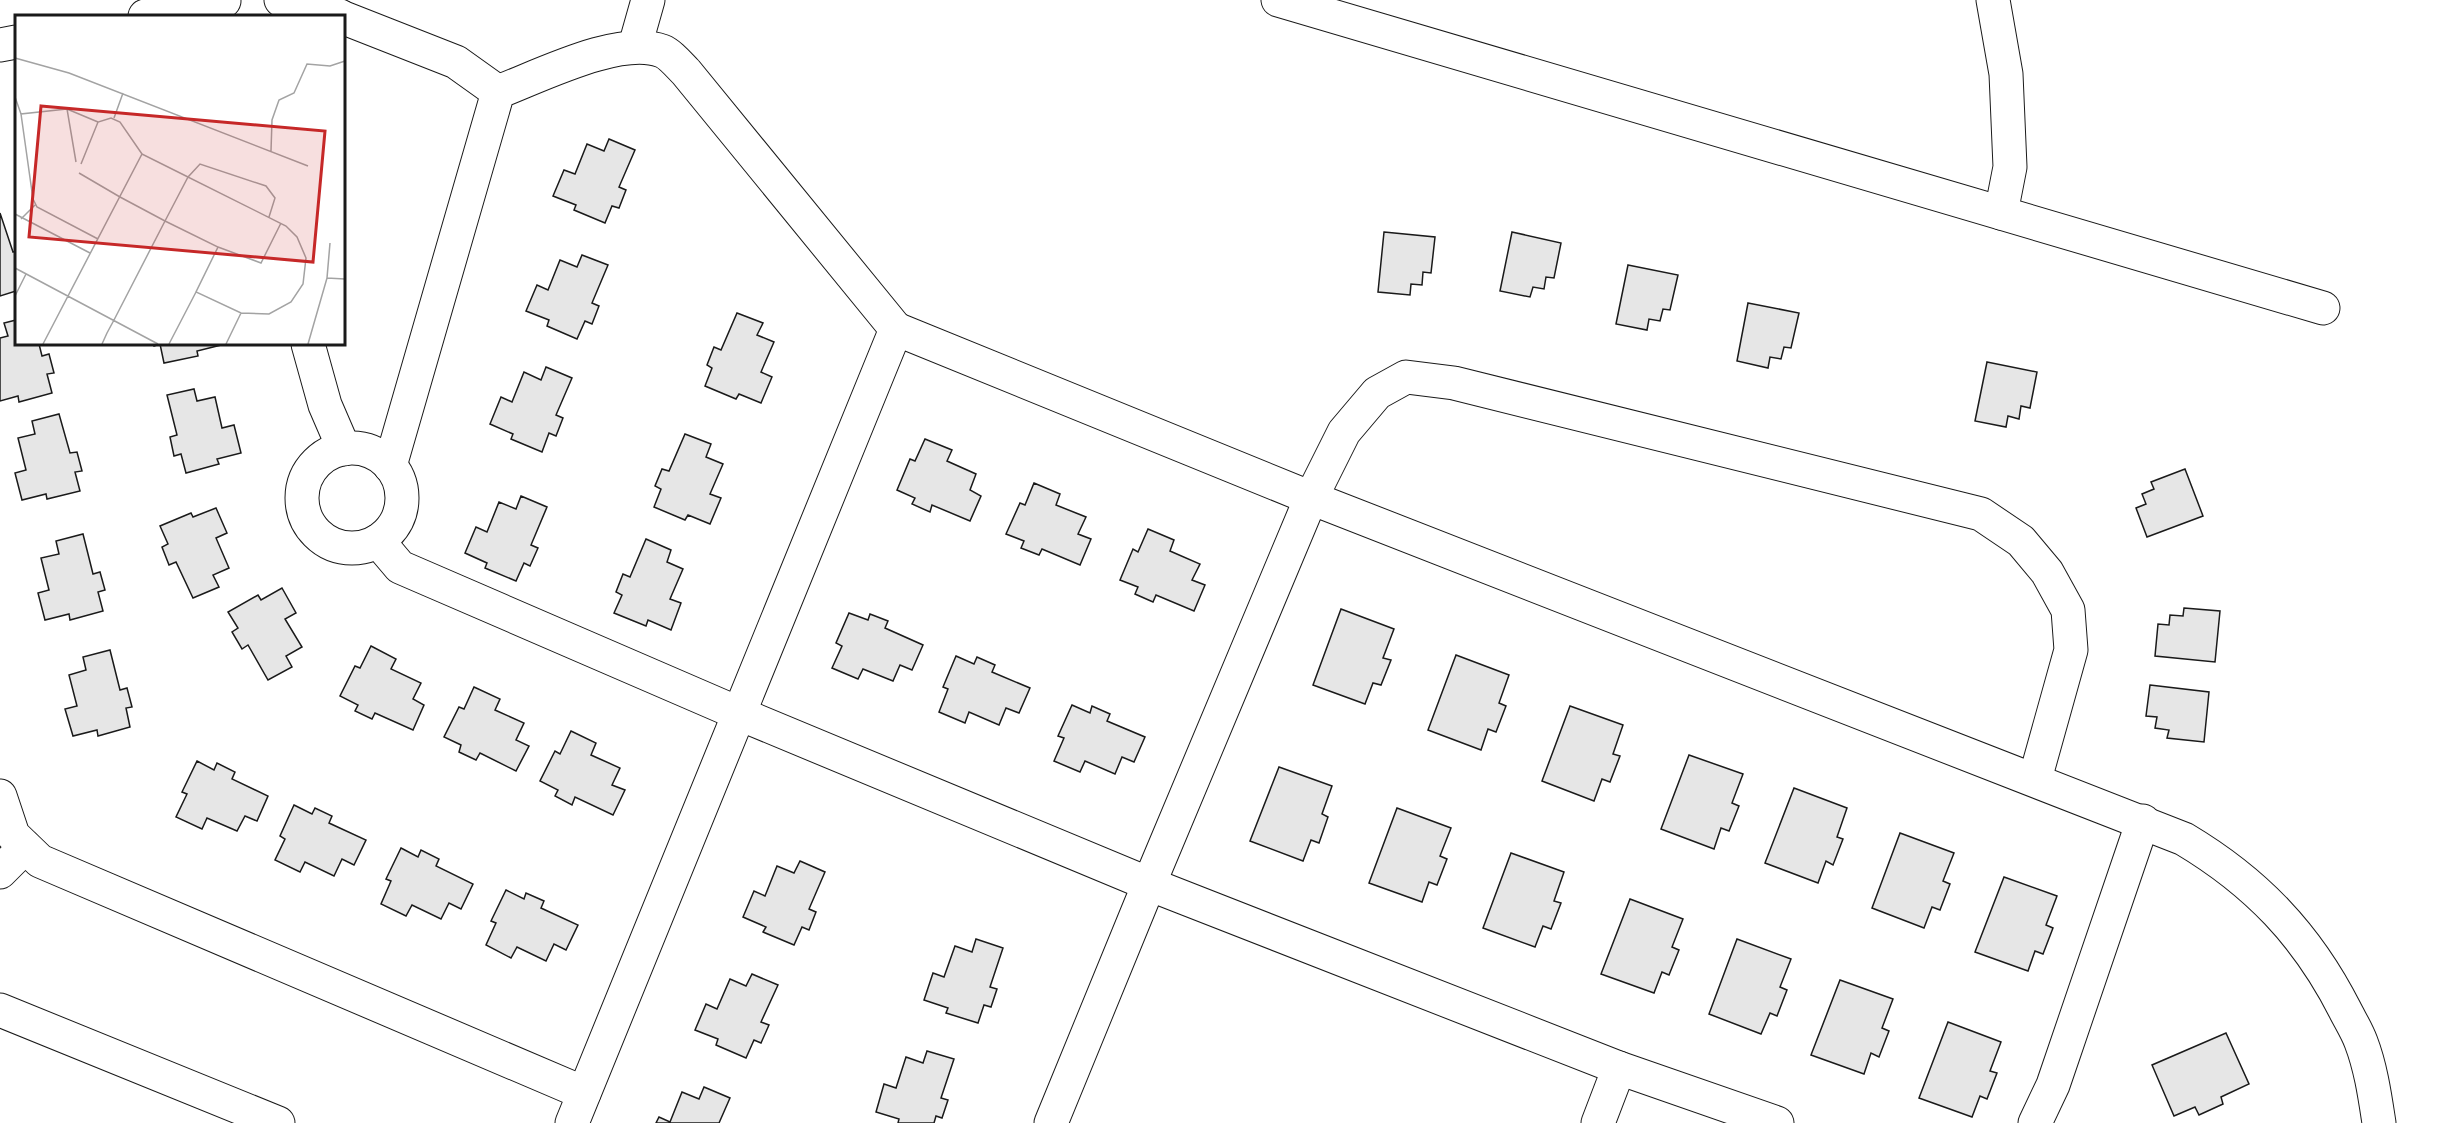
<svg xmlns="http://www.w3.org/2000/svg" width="2443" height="1123" font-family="Raleway,sans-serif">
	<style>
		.building { fill: #e6e6e6; stroke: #1a1a1a; stroke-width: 1.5 }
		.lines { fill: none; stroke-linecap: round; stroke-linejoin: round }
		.minor-casing { stroke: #1a1a1a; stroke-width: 35 }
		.minor { stroke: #fff; stroke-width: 33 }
		.inset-road { fill: none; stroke: #a3a3a3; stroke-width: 1.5 }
		.view { fill: #c62828; fill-opacity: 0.15; stroke: #c62828; stroke-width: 3 }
		.inset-edge { fill: none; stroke: #1a1a1a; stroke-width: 3 }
	</style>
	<rect width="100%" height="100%" fill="#fff"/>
	<!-- building -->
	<g class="building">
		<path d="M609 139 635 150 619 187 626 190 619 208 612 206 605 223 574 210 576 205 553 196 564 170 575 174 587 144 604 151Z"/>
		<path d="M0 213 13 252 16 251V291L0 296Z"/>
		<path d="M1384 232 1435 237 1431 273 1423 272 1422 285 1411 284 1410 295 1378 292Z"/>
		<path d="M1512 232 1561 243 1554 278 1546 277 1544 289 1533 287 1530 297 1500 291Z"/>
		<path d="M582 255 608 265 592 303 599 306 592 324 585 321 577 339 547 326 549 320 526 311 537 285 548 290 560 260 577 267Z"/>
		<path d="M1628 265 1678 275 1670 310 1663 309 1660 321 1649 319 1647 330 1616 324Z"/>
		<path d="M1748 303 1799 313 1791 348 1784 347 1781 359 1770 357 1768 368 1737 361Z"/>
		<path d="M737 313 763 323 757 335 774 342 761 372 772 377 761 403 739 394 736 399 705 386 712 368 707 365 714 347 721 350Z"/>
		<path d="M16 320V344H39L42 356 49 354 54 373 47 374 52 393 19 402 18 396 0 401V338L8 336 4 323Z"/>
		<path d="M153 344H220L221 345 197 351 198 356 164 363 160 344 154 346Z"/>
		<path d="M1987 362 2037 372 2030 408 2021 406 2019 419 2008 416 2006 427 1975 421Z"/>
		<path d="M546 367 572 378 556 415 563 418 556 436 549 433 542 452 511 439 513 434 490 424 501 397 512 402 524 372 541 380Z"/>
		<path d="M194 389 197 401 215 397 222 428 234 425 241 453 217 459 219 464 186 473 181 454 174 456 170 437 177 435 167 395Z"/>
		<path d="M59 414 70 453 77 452 82 471 75 472 80 491 47 499 46 494 22 500 15 473 26 470 18 438 35 434 32 421Z"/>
		<path d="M685 434 711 444 706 457 723 464 710 494 721 498 710 524 688 515 685 520 654 507 661 489 655 486 662 469 669 471Z"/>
		<path d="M925 439 952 450 947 461 976 474 970 490 981 496 970 521 932 505 930 512 912 504 915 498 897 490 910 459 915 461Z"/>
		<path d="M2185 469 2203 516 2147 537 2136 508 2146 504 2142 494 2154 489 2151 482Z"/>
		<path d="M1034 483 1060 494 1056 505 1086 517 1078 534 1091 539 1080 565 1042 549 1039 555 1021 548 1024 541 1006 534 1020 503 1025 505Z"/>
		<path d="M521 496 547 507 531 545 538 548 530 566 524 563 516 581 485 568 487 563 465 553 476 527 487 532 499 502 516 509Z"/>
		<path d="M216 508 227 533 216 538 229 568 213 575 219 587 193 598 176 562 169 565 162 547 168 544 160 526 191 513 193 517Z"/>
		<path d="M1148 529 1174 540 1170 551 1200 564 1192 580 1205 585 1194 611 1156 595 1153 602 1135 594 1138 587 1120 580 1133 549 1138 552Z"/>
		<path d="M83 534 93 574 100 572 105 590 98 592 103 611 70 620 69 614 45 620 38 593 49 590 41 558 59 554 56 541Z"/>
		<path d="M646 539 671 550 667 562 683 569 670 599 681 603 671 630 648 620 646 626 614 613 622 595 616 592 623 574 630 577Z"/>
		<path d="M282 588 296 613 285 619 302 647 286 656 292 667 268 680 248 645 242 649 232 632 238 628 228 612 258 595 261 600Z"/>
		<path d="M2184 608 2220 611 2215 662 2155 656 2158 624 2169 625 2170 615 2183 616Z"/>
		<path d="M1341 609 1394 629 1383 658 1391 660 1381 685 1373 683 1365 704 1313 685Z"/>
		<path d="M849 613 868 620 870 614 888 621 885 628 923 645 912 670 900 665 893 681 863 669 858 679 832 668 842 646 836 643Z"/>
		<path d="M371 646 396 659 391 669 421 683 413 699 424 705 413 730 375 713 372 719 355 711 358 705 340 696 355 666 360 668Z"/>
		<path d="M110 650 120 690 127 688 132 707 126 708 130 727 98 736 97 730 73 736 65 709 77 706 69 675 86 670 83 657Z"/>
		<path d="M1456 655 1509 675 1499 703 1506 706 1496 732 1488 729 1481 750 1428 730Z"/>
		<path d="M956 656 974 664 977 657 995 665 992 672 1030 688 1019 713 1006 708 999 725 969 712 965 723 939 712 948 689 943 687Z"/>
		<path d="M2150 685 2209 692 2204 742 2167 738 2169 730 2155 728 2157 717 2146 716Z"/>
		<path d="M474 687 500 699 495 710 524 723 516 740 529 746 516 771 480 753 476 760 459 752 461 745 444 737 459 707 464 709Z"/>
		<path d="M1072 705 1090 713 1092 706 1110 714 1107 721 1145 737 1134 762 1122 757 1115 774 1085 761 1080 772 1054 761 1064 738 1058 736Z"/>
		<path d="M1570 706 1623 725 1613 754 1620 756 1610 782 1602 779 1594 801 1542 781Z"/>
		<path d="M571 731 596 743 591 755 620 768 612 785 625 790 613 815 575 797 572 805 555 796 558 790 540 781 555 751 560 754Z"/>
		<path d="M1689 755 1743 774 1732 803 1739 806 1729 831 1721 828 1714 849 1661 829Z"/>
		<path d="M197 761 214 770 217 763 235 772 232 779 268 796 257 821 245 816 237 831 207 818 202 829 176 817 187 794 182 792Z"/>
		<path d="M1279 767 1332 786 1322 814 1328 817 1319 843 1311 840 1303 861 1250 841Z"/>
		<path d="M1794 788 1847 808 1837 837 1843 839 1833 865 1826 861 1818 883 1765 863Z"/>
		<path d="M294 805 312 814 315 808 332 816 329 823 366 840 354 865 342 859 334 876 305 862 300 872 275 860 285 839 280 836Z"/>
		<path d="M1397 808 1451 828 1440 856 1447 859 1437 885 1429 882 1422 902 1369 883Z"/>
		<path d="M1900 833 1954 853 1943 881 1950 884 1940 910 1932 907 1924 928 1872 908Z"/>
		<path d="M401 848 418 857 421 850 439 859 436 866 473 884 461 909 449 903 441 919 412 905 406 916 381 904 391 881 386 879Z"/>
		<path d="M1511 853 1564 872 1554 901 1561 903 1551 929 1543 926 1535 947 1483 928Z"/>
		<path d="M800 861 825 872 809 909 816 912 809 930 802 927 794 945 763 932 766 927 743 917 754 891 765 896 777 866 794 873Z"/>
		<path d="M2004 877 2057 896 2046 925 2053 928 2043 954 2035 951 2028 971 1975 952Z"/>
		<path d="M506 890 524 899 526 893 544 901 541 908 578 925 566 950 554 944 546 961 517 947 511 958 486 945 496 923 491 921Z"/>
		<path d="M1630 899 1683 919 1672 947 1679 950 1669 975 1662 972 1654 993 1601 974Z"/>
		<path d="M976 939 1003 948 990 987 997 989 991 1007 984 1005 978 1023 946 1013 948 1008 924 1000 933 973 944 977 955 946 972 952Z"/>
		<path d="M1737 939 1791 959 1780 987 1787 990 1777 1016 1770 1013 1761 1034 1709 1014Z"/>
		<path d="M752 974 778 985 761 1022 769 1025 761 1043 754 1040 746 1058 716 1045 718 1039 695 1030 706 1004 717 1009 730 979 746 986Z"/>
		<path d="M1840 980 1893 999 1882 1028 1889 1031 1879 1057 1871 1053 1864 1074 1811 1055Z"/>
		<path d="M1948 1022 2001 1042 1990 1071 1997 1073 1987 1099 1980 1096 1972 1117 1919 1098Z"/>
		<path d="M2226 1033 2249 1084 2221 1097 2223 1104 2199 1115 2195 1107 2174 1116 2152 1065Z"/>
		<path d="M927 1051 954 1059 941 1098 948 1100 942 1118 936 1116 934 1123H898L899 1119 876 1112 884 1084 896 1088 906 1057 923 1063Z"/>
		<path d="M704 1087 730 1098 719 1123H656L659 1117 670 1122 682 1092 699 1099Z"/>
	</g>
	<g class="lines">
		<!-- minor casing -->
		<g class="minor-casing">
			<g id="minor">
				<path d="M281 0 321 9 340 16"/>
				<path d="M1278 0 2323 308"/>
				<path d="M1993 0 2006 74 2010 167 2001 213"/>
				<path d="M145 16 224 1"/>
				<path d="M344 18 456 62 498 92"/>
				<path d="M0 45 16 42"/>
				<path d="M635 46 648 0"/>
				<path d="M308 344 325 405 344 449"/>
				<circle cx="352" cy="498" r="50"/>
				<path d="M390 466 498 92C540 76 620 35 662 51 670 54 679 65 686 72L896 329"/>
				<path d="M378 541 400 567 740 714 1149 884 1619 1068 1598 1123"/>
				<path d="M0 796 13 835 40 861 584 1093"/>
				<path d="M0 872 25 847"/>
				<path d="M0 1010 278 1123"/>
				<path d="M1619 1068 1777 1123"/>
				<path d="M572 1123 896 329 1311 498 1344 432 1377 393 1406 377 1454 383 1981 514 2021 541 2047 572 2068 610 2071 650 2035 779"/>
				<path d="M1051 1123 1149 884 1311 498 2184 839C2256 882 2307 935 2345 1010 2350 1020 2357 1031 2361 1042 2371 1068 2375 1097 2379 1123"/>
				<path d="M2035 1123 2053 1085 2143 821"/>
			</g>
		</g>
		<!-- minor -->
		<use href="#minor" class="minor"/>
	</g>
	<!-- overview -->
	<g transform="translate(15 15)">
		<rect width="330" height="330" fill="#fff"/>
		<path class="inset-road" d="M0 43 54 58 293 151M0 82 6 99M52 94 6 99 18 184 22 192 83 224M99 103 108 78M256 136 257 105 264 85 279 78 292 49 315 51 330 46M61 147 52 94 83 107M66 149 83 107 96 103 105 107 127 139M64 158 105 182 150 206 203 232 181 277 226 298 254 299 276 287 288 269 291 243 282 222 271 211 173 162 150 206 99 305 92 318 87 329M0 199 75 238M6 204 20 190M203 232 246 248 266 208M0 253 143 329M312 263 315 228M0 281 11 259M28 329 127 139 173 162 185 149 251 171 260 183 254 202M154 329 181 277M211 329 226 298M293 329 312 263 330 264"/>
		<path class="view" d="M26 91 310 116 298 247 14 222Z"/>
		<rect width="330" height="330" class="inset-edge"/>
	</g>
</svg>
